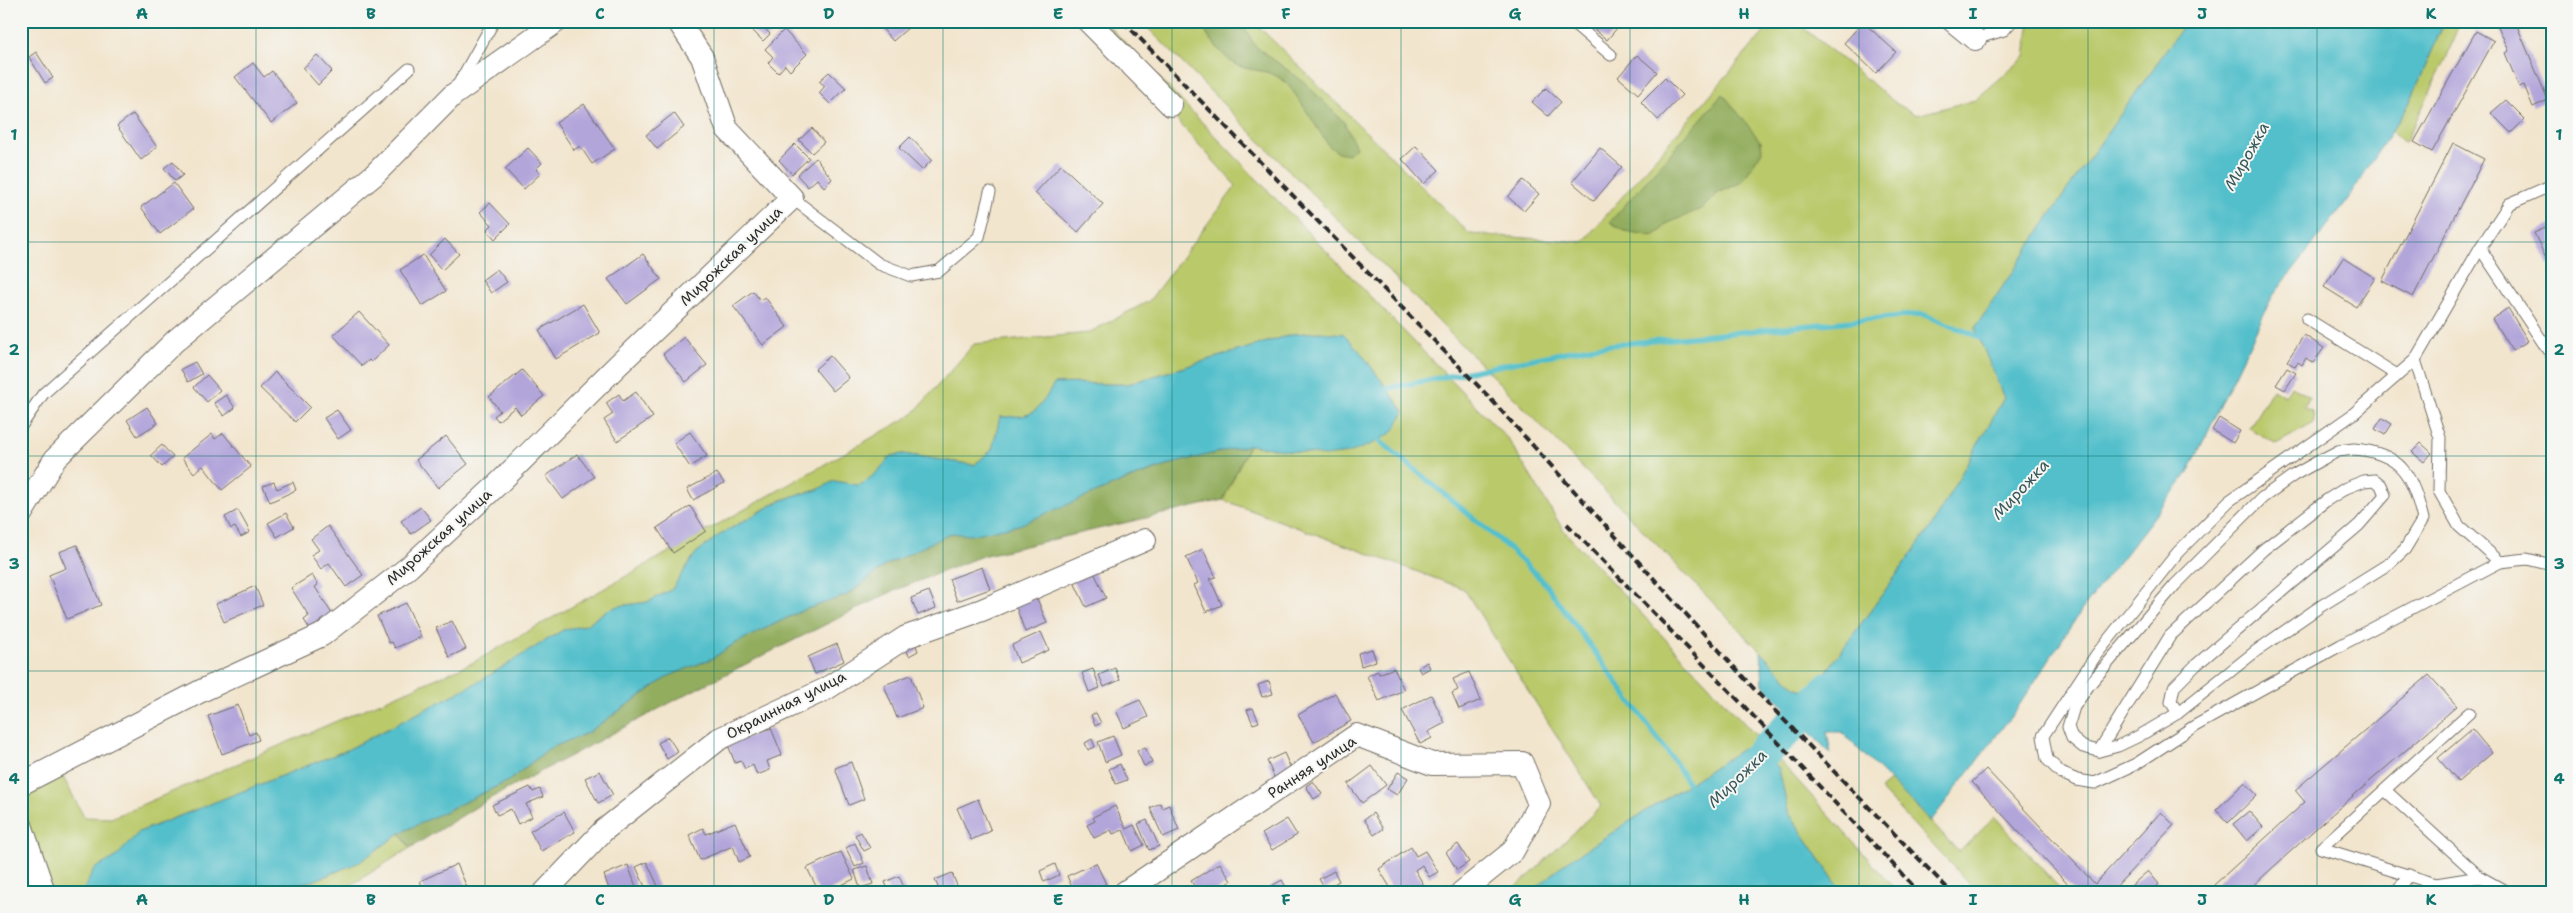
<svg xmlns="http://www.w3.org/2000/svg" width="2573" height="913" font-family="'Shantell Sans',sans-serif">
	<style>
		.green { fill: #bac96b; stroke: #727a4b }
		.forest { fill: #93ad5f; stroke: #5f6c45 }
		.water { fill: #52bfcb; stroke: #3e757b }
		.lines { fill: none; stroke-linecap: round; stroke-linejoin: round }
		.stream { stroke: #52bfcb; stroke-width: 5.5 }
		.river { stroke: #52bfcb; stroke-width: 34 }
		.building { fill: #b2a5da }
		.service-casing { stroke: #716c64; stroke-width: 13 }
		.minor-casing { stroke: #716c64; stroke-width: 24 }
		.service { stroke: #fff; stroke-width: 11 }
		.minor { stroke: #fff; stroke-width: 22 }
		.rail { stroke: #2b2b2b; stroke-width: 4; stroke-dasharray: 8 4; stroke-linecap: butt }
		.grid { fill: none; stroke: #0f766e; stroke-width: 1; stroke-opacity: 0.55 }
		.labels { text-anchor: middle; stroke-width: 4; stroke-linejoin: round; paint-order: stroke }
		.street-label { font-size: 15px; fill: #2b2b2b; stroke: #f6f6f2 }
		.water-label { font-size: 16px; font-style: italic; fill: #37575b; stroke: #f6f6f2 }
		.neatline { fill: none; stroke: #0f766e; stroke-width: 2 }
		.grid-label { font-size: 16px; text-anchor: middle; font-weight: bold; fill: #0f766e }
	</style>
	<rect width="100%" height="100%" fill="#f6f6f2"/>
	<filter id="ink" filterUnits="userSpaceOnUse"><feTurbulence type="fractalNoise" baseFrequency=".02" numOctaves="2"/><feDisplacementMap in="SourceGraphic" scale="10" xChannelSelector="R" yChannelSelector="G"/><feConvolveMatrix kernelMatrix="1 2 1 2 8 2 1 2 1" color-interpolation-filters="sRGB"/></filter>
	<filter id="wash" filterUnits="userSpaceOnUse"><feTurbulence type="fractalNoise" baseFrequency=".0096" numOctaves="4" result="noise"/><feDisplacementMap in="SourceGraphic" scale="20" xChannelSelector="R" yChannelSelector="G"/><feGaussianBlur stdDeviation="1.12" result="paint"/><feColorMatrix in="noise" values="0 0 0 0 0 0 0 0 0 0 0 0 0 0 0 0 0 1.4 0 .05"/><feComposite in="paint" operator="in"/></filter>
	<g filter="url(#wash)">
		<rect width="100%" height="100%" fill="#f2e5cd"/>
		<!-- green -->
		<g class="green">
			<path d="M1104 21 1508 439 1564 531 1790 772 1898 892H1842L1788 812 1779 769 1752 743 1565 863 1532 892H1509L1530 875 1601 806 1464 589 1223 500 1249 445 1275 448 1404 411 1361 353 1344 334 1319 332 1294 334 1128 384C1103 385 1079 382 1054 384 1036 414 1035 417 1000 417L992 450 974 465 903 454 891 456 879 471 864 483 858 485 834 481 817 490 793 496 776 502 721 534 696 553 672 589 648 602 619 606 607 610 586 625 563 630 480 681 347 750 139 832 116 858 94 869 83 892H21V792L61 773 84 817 111 818 472 663 912 415 974 344 1088 333 1149 301 1236 186 1166 108Z"/>
			<path d="M1141 21H1253L1470 234 1583 242 1767 29 1759 21H1795L1897 104 1917 115 1975 100 2025 57 2030 21H2187L2069 187 1975 328 2004 398 1931 527 1811 693 1795 687 1531 415Z"/>
			<path d="M2445 21H2460L2446 59 2405 143 2391 131 2410 102Z"/>
			<path d="M2291 386 2310 397 2304 407 2313 412 2314 423 2276 444 2249 428 2273 389 2285 396Z"/>
			<path d="M1891 780 1959 852 1995 817 2063 892H1977L1880 789Z"/>
			<path d="M400 833 410 848 340 892H270C284 886 300 885 315 880 347 869 373 854 400 833Z"/>
		</g>
		<!-- forest -->
		<g class="forest">
			<path d="M1196 21H1241L1255 46 1304 82 1344 122 1356 147 1349 154 1337 152 1329 146C1318 130 1298 95 1285 82 1268 67 1251 73 1235 64 1221 57 1208 33 1196 21Z"/>
			<path d="M1723 94 1761 142 1762 151 1742 182 1716 194 1703 208 1666 224 1661 231 1653 236 1625 231 1610 222Z"/>
			<path d="M1249 445 1223 500 982 556 891 592 700 687 489 799 410 848 400 833 510 780 548 749 587 733 669 676 713 658 734 644 801 611 847 595 886 565 951 533 971 535 1178 462Z"/>
		</g>
		<!-- water -->
		<g class="water">
			<path d="M2187 21H2445L2410 102 2346 202 2272 297 2188 473 2081 611 2016 710 1931 821 1841 732H1827L1831 754 1763 685 1761 652 1795 687 1811 693 1931 527 2004 398 1975 328 2069 187Z"/>
			<path d="M1319 332 1344 334 1361 353 1404 412 1393 432 1372 444 1349 453 1325 456 1249 445 1178 462 1131 478 1019 525 971 535 951 533 886 565 847 595 801 611 734 644 713 658 669 676 587 733 548 749 510 780 400 833 360 862 313 881 287 885 269 892H83L94 869 116 857 139 832 347 750 480 681 563 630 586 625 607 610 619 606 648 602 672 589 696 553 721 534 776 503 793 496 817 490 834 481 858 485 864 483 879 470 891 456 903 454 974 465 992 450 1000 417C1035 417 1036 414 1054 384 1079 382 1103 385 1128 384L1294 334Z"/>
			<path d="M1752 743 1779 769 1788 812 1842 892H1532L1565 863Z"/>
		</g>
		<g class="lines">
			<!-- stream -->
			<g class="stream">
				<path d="M1380 390 1591 347 1922 314 1985 339"/>
				<path d="M1374 436 1501 541 1543 581 1677 765 1691 789"/>
			</g>
			<!-- river -->
			<path class="river" d="M1730 785 1830 688"/>
		</g>
		<g id="blocks">
			<!-- building -->
			<g class="building">
				<path d="M743 21H757L770 34 763 41Z"/>
				<path d="M882 21H903L909 27 893 41 878 24Z"/>
				<path d="M1584 21H1623L1607 40Z"/>
				<path d="M2503 21H2515L2548 100 2533 107 2524 85 2519 87 2505 53 2509 51 2497 24Z"/>
				<path d="M1863 22 1896 52 1876 73 1844 43Z"/>
				<path d="M784 30 807 54 790 71 785 65 778 73 768 63 773 57 765 49Z"/>
				<path d="M2476 31 2494 41 2432 152 2414 142Z"/>
				<path d="M36 52 53 78 45 83 29 57Z"/>
				<path d="M317 55 332 71 318 85 303 68Z"/>
				<path d="M1637 55 1657 72 1638 94 1618 77Z"/>
				<path d="M253 63 264 77 272 71 297 103 271 123 235 77Z"/>
				<path d="M829 72 846 88 830 104 819 93 825 86 819 81Z"/>
				<path d="M1665 78 1682 95 1658 120 1641 102Z"/>
				<path d="M1546 88 1561 102 1548 116 1532 102Z"/>
				<path d="M2506 100 2525 119 2511 133 2491 113Z"/>
				<path d="M584 104 615 149 592 164 580 146 574 150 556 123Z"/>
				<path d="M674 113 684 127 657 149 646 135Z"/>
				<path d="M133 114 157 147 141 160 117 126Z"/>
				<path d="M812 128 824 142 812 153 799 140Z"/>
				<path d="M910 137 932 160 922 170 899 148Z"/>
				<path d="M2453 143 2484 159 2413 297 2382 281Z"/>
				<path d="M795 144 809 158 792 174 779 160Z"/>
				<path d="M1416 146 1439 170 1424 184 1402 159Z"/>
				<path d="M528 148 542 163 536 169 540 174 524 189 505 169Z"/>
				<path d="M1600 148 1622 167 1594 201 1572 182Z"/>
				<path d="M816 158 832 179 824 187 817 179 808 187 797 175Z"/>
				<path d="M173 161 183 175 175 181 164 168Z"/>
				<path d="M1061 165 1103 204 1078 232 1035 193Z"/>
				<path d="M1523 180 1539 194 1524 211 1508 197Z"/>
				<path d="M174 183 193 209 160 234 141 207Z"/>
				<path d="M490 203 510 224 495 239 487 230 492 225 480 212Z"/>
				<path d="M2552 225V264L2549 265 2534 233Z"/>
				<path d="M445 239 459 254 442 270 429 255Z"/>
				<path d="M643 254 661 279 627 304 608 279Z"/>
				<path d="M423 255 446 291 422 306 400 270Z"/>
				<path d="M2343 258 2375 278 2356 307 2324 287Z"/>
				<path d="M497 269 507 282 491 293 482 280Z"/>
				<path d="M753 291 760 300 765 297 787 327 763 345 733 306Z"/>
				<path d="M583 304 600 333 556 359 539 330Z"/>
				<path d="M2508 308 2528 341 2512 351 2492 319Z"/>
				<path d="M359 312 389 345 371 362 369 360 362 366 333 335Z"/>
				<path d="M2304 335 2324 348 2313 363 2306 358 2302 365 2298 362 2295 367 2287 361Z"/>
				<path d="M684 337 707 365 686 382 663 354Z"/>
				<path d="M830 356 849 378 833 391 815 369Z"/>
				<path d="M195 362 202 374 188 382 181 369Z"/>
				<path d="M2287 368 2296 373 2285 390 2276 385Z"/>
				<path d="M522 370 544 396 521 415 515 407 498 421 494 416 500 411 489 397Z"/>
				<path d="M275 372 310 407 295 422 260 388Z"/>
				<path d="M207 375 220 390 207 402 194 387Z"/>
				<path d="M636 392 653 417 617 441 604 420 613 414 606 403 619 394 623 401Z"/>
				<path d="M226 395 235 408 224 416 214 403Z"/>
				<path d="M147 407 158 423 137 436 127 420Z"/>
				<path d="M337 410 351 430 338 439 324 418Z"/>
				<path d="M2219 418 2240 431 2233 443 2212 430Z"/>
				<path d="M2382 418 2392 424 2385 435 2375 429Z"/>
				<path d="M690 432 707 456 690 467 674 443Z"/>
				<path d="M223 433 251 467 222 490 203 466 194 473 182 458 212 434 215 439Z"/>
				<path d="M446 436 468 464 438 488 416 460Z"/>
				<path d="M2421 443 2432 453 2424 462 2412 452Z"/>
				<path d="M162 445 173 457 162 467 151 455Z"/>
				<path d="M577 454 594 477 563 499 546 476Z"/>
				<path d="M717 473 724 483 693 500 687 489Z"/>
				<path d="M274 482 277 489 293 482 296 490 270 502 263 486Z"/>
				<path d="M690 506 706 531 673 553 657 528Z"/>
				<path d="M421 507 431 520 411 534 401 521Z"/>
				<path d="M238 510 250 532 241 537 235 527 231 529 225 517Z"/>
				<path d="M286 513 294 527 277 537 268 523Z"/>
				<path d="M328 526 363 575 346 587 329 563 321 569 311 555 319 550 311 539Z"/>
				<path d="M77 545 101 605 67 619 49 575 66 568 59 552Z"/>
				<path d="M1203 549 1216 577 1210 579 1222 605 1206 612 1194 585 1198 583 1186 557Z"/>
				<path d="M982 567 990 589 957 601 949 579Z"/>
				<path d="M1093 570 1106 598 1086 607 1073 580Z"/>
				<path d="M312 575 318 585 315 587 334 617 311 631 304 620 309 616 291 588Z"/>
				<path d="M255 586 263 605 224 622 216 604Z"/>
				<path d="M929 591 936 608 918 615 911 598Z"/>
				<path d="M1036 596 1047 623 1025 632 1015 604Z"/>
				<path d="M406 603 421 637 395 648 392 642 389 643 377 616Z"/>
				<path d="M452 621 466 649 449 657 436 628Z"/>
				<path d="M1041 632 1049 650 1019 663 1012 645Z"/>
				<path d="M914 640 918 651 909 656 904 644Z"/>
				<path d="M837 644 844 661 815 674 808 657Z"/>
				<path d="M1372 649 1376 661 1361 666 1358 653Z"/>
				<path d="M1427 662 1430 668 1421 673 1418 668Z"/>
				<path d="M1115 668 1120 680 1104 687 1099 675Z"/>
				<path d="M1394 668 1404 690 1379 701 1367 676 1378 671 1379 674Z"/>
				<path d="M1093 669 1100 688 1089 692 1082 673Z"/>
				<path d="M1469 672 1481 700 1459 709 1452 693 1458 690 1453 679Z"/>
				<path d="M911 675 923 708 897 718 884 685Z"/>
				<path d="M2429 675 2457 706 2323 822 2246 892H2221L2214 885 2305 802 2295 790Z"/>
				<path d="M1269 681 1273 694 1262 697 1258 685Z"/>
				<path d="M1335 693 1351 721 1314 742 1298 715Z"/>
				<path d="M1431 695 1445 723 1428 732 1432 738 1420 744 1402 710Z"/>
				<path d="M1140 700 1148 717 1124 728 1116 710Z"/>
				<path d="M238 705 249 735 256 732 259 740 222 754 208 716Z"/>
				<path d="M1253 708 1259 722 1253 724 1247 710Z"/>
				<path d="M1096 713 1101 723 1095 726 1091 715Z"/>
				<path d="M771 728 782 755 767 761 770 770 757 775 753 765 745 769 741 761 735 763 728 745Z"/>
				<path d="M2472 729 2492 753 2458 782 2438 758Z"/>
				<path d="M1113 736 1121 755 1105 762 1098 742Z"/>
				<path d="M668 737 678 752 667 759 658 743Z"/>
				<path d="M1092 739 1095 747 1088 750 1085 743Z"/>
				<path d="M1145 747 1152 763 1144 766 1137 751Z"/>
				<path d="M1284 753 1292 771 1275 779 1267 761Z"/>
				<path d="M851 762 864 799 849 805 835 768Z"/>
				<path d="M1120 764 1127 780 1116 784 1109 769Z"/>
				<path d="M1372 766 1386 785 1362 803 1348 784Z"/>
				<path d="M1986 769 2095 884 2161 812 2174 825 2111 892H2075L1972 782Z"/>
				<path d="M600 771 613 795 598 803 585 778Z"/>
				<path d="M1398 772 1408 778 1397 795 1387 789Z"/>
				<path d="M1313 781 1322 794 1314 799 1306 786Z"/>
				<path d="M2245 782 2257 795 2228 823 2216 810Z"/>
				<path d="M530 787 533 792 540 789 543 797 526 804 532 817 518 824 511 809 497 815 492 805Z"/>
				<path d="M978 799 991 831 971 840 957 808Z"/>
				<path d="M1160 803 1162 808 1169 805 1179 830 1163 837 1150 808Z"/>
				<path d="M1115 806 1126 829 1134 825 1144 845 1132 851 1123 830 1113 834 1111 830 1094 838 1087 825 1095 821 1093 817Z"/>
				<path d="M2249 811 2263 827 2247 841 2233 824Z"/>
				<path d="M564 812 575 832 541 851 530 831Z"/>
				<path d="M1373 813 1383 829 1374 835 1364 819Z"/>
				<path d="M1287 819 1297 835 1272 850 1262 834Z"/>
				<path d="M1147 820 1159 846 1149 850 1138 824Z"/>
				<path d="M735 822 750 857 739 862 733 846 700 860 689 835 703 828 706 834Z"/>
				<path d="M861 832 870 848 864 851 855 835Z"/>
				<path d="M855 843 864 863 855 867 846 848Z"/>
				<path d="M1458 844 1469 862 1457 870 1446 852Z"/>
				<path d="M1411 847 1416 856 1425 851 1438 872 1429 877 1422 865 1415 870 1425 887 1418 892H1412L1410 889 1406 892H1393L1379 869Z"/>
				<path d="M841 852 854 879 827 892H819L807 868Z"/>
				<path d="M647 862 658 886 647 891 636 867Z"/>
				<path d="M1096 863 1106 884 1089 892H1074L1067 876Z"/>
				<path d="M1220 863 1231 881 1213 892H1198L1191 881Z"/>
				<path d="M457 864 469 892H425L420 881Z"/>
				<path d="M1055 864 1059 875 1044 882 1040 871Z"/>
				<path d="M628 865 638 892H610L604 875Z"/>
				<path d="M867 866 873 884 860 888 854 870Z"/>
				<path d="M1334 871 1339 881 1325 889 1319 879Z"/>
				<path d="M2148 871 2159 884 2151 892H2124Z"/>
				<path d="M952 873 958 888 948 892H940L935 880Z"/>
				<path d="M899 876 906 892H889L885 882Z"/>
				<path d="M1282 880 1289 892H1261Z"/>
			</g>
		</g>
	</g>
	<g filter="url(#ink)">
		<use href="#blocks" fill-opacity="0" stroke="#716c64" stroke-width="1"/>
		<g class="lines">
			<!-- service casing -->
			<g class="service-casing">
				<g id="service">
					<path d="M1571 21 1611 55"/>
					<path d="M1975 39 2004 30 2012 21"/>
					<path d="M458 85 494 21"/>
					<path d="M2552 185 2509 204 2480 248 2552 356"/>
					<path d="M792 198 879 264 911 276 939 271 979 237 990 192"/>
					<path d="M2480 248 2415 360 2440 438 2439 491 2459 526 2500 562"/>
					<path d="M2307 319 2397 375"/>
					<path d="M2415 360 2352 415 2229 501 2178 552 2096 655 2043 736 2047 759 2061 773 2077 780 2095 783 2136 764 2193 727 2341 645 2500 562 2527 559 2552 565"/>
					<path d="M21 426 43 394 409 69"/>
					<path d="M2354 449C2403 453 2412 476 2423 519L2405 549 2390 563 2321 606 2256 651 2178 713 2139 736 2118 746 2099 751 2083 747 2072 738 2068 727 2074 707 2089 685 2175 585 2262 498 2294 475 2319 461 2338 451Z"/>
					<path d="M2469 713 2321 848 2436 884 2480 877 2507 892"/>
					<path d="M2099 751 2170 636 2264 549 2327 500 2346 488 2364 481 2375 480 2381 485 2385 495 2359 525 2196 665 2174 687 2171 702 2178 713"/>
					<path d="M2385 790 2480 877"/>
					<path d="M2397 892 2409 875"/>
				</g>
			</g>
			<!-- minor casing -->
			<g class="minor-casing">
				<g id="minor">
					<path d="M1088 21 1171 105"/>
					<path d="M1953 21 1975 39"/>
					<path d="M21 514 55 459 175 341 374 175 453 95 557 21"/>
					<path d="M21 784 201 691 322 635 409 567 498 484 617 366 792 198 727 129 702 57 678 21"/>
					<path d="M21 825 44 892"/>
					<path d="M545 892 603 831 719 739 826 689 906 637 982 610 1145 540"/>
					<path d="M1125 892 1357 735 1432 764 1522 763 1539 804 1513 851 1462 892"/>
				</g>
			</g>
			<!-- service -->
			<use href="#service" class="service"/>
			<!-- minor -->
			<use href="#minor" class="minor"/>
			<!-- rail -->
			<g class="rail">
				<path d="M1123 21 1487 395 1755 690 1951 892"/>
				<path d="M1567 524 1742 704 1919 892"/>
			</g>
		</g>
	</g>
	<!-- grid -->
	<path class="grid" d="M256 21V892M485 21V892M714 21V892M943 21V892M1172 21V892M1401 21V892M1630 21V892M1859 21V892M2088 21V892M2317 21V892M21 242H2552M21 456H2552M21 671H2552"/>
	<g class="labels">
		<!-- street labels -->
		<g class="street-label">
			<text transform="translate(731 256) rotate(-44)" y="5">Мирожская улица</text>
			<text transform="translate(439 537) rotate(-42)" y="5">Мирожская улица</text>
			<text transform="translate(786 705) rotate(-27)" y="5">Окраинная улица</text>
			<text transform="translate(1312 767) rotate(-33)" y="5">Ранняя улица</text>
		</g>
		<!-- water labels -->
		<g class="water-label">
			<text transform="translate(2246 156) rotate(-61)" y="6">Мирожка</text>
			<text transform="translate(2020 489) rotate(-47)" y="6">Мирожка</text>
			<text transform="translate(1737 778) rotate(-44)" y="6">Мирожка</text>
		</g>
	</g>
	<!-- margin -->
	<rect width="2573" height="913" fill="none" stroke="#f6f6f2" stroke-width="55"/>
	<rect x="28" y="28" width="2518" height="858" class="neatline"/>
	<g class="grid-label">
		<text x="142" y="19">A</text>
		<text x="371" y="19">B</text>
		<text x="600" y="19">C</text>
		<text x="829" y="19">D</text>
		<text x="1058" y="19">E</text>
		<text x="1286" y="19">F</text>
		<text x="1515" y="19">G</text>
		<text x="1744" y="19">H</text>
		<text x="1973" y="19">I</text>
		<text x="2202" y="19">J</text>
		<text x="2431" y="19">K</text>
		<text x="14" y="140">1</text>
		<text x="2559" y="140">1</text>
		<text x="14" y="355">2</text>
		<text x="2559" y="355">2</text>
		<text x="14" y="569">3</text>
		<text x="2559" y="569">3</text>
		<text x="14" y="784">4</text>
		<text x="2559" y="784">4</text>
		<text x="142" y="905">A</text>
		<text x="371" y="905">B</text>
		<text x="600" y="905">C</text>
		<text x="829" y="905">D</text>
		<text x="1058" y="905">E</text>
		<text x="1286" y="905">F</text>
		<text x="1515" y="905">G</text>
		<text x="1744" y="905">H</text>
		<text x="1973" y="905">I</text>
		<text x="2202" y="905">J</text>
		<text x="2431" y="905">K</text>
	</g>
</svg>
